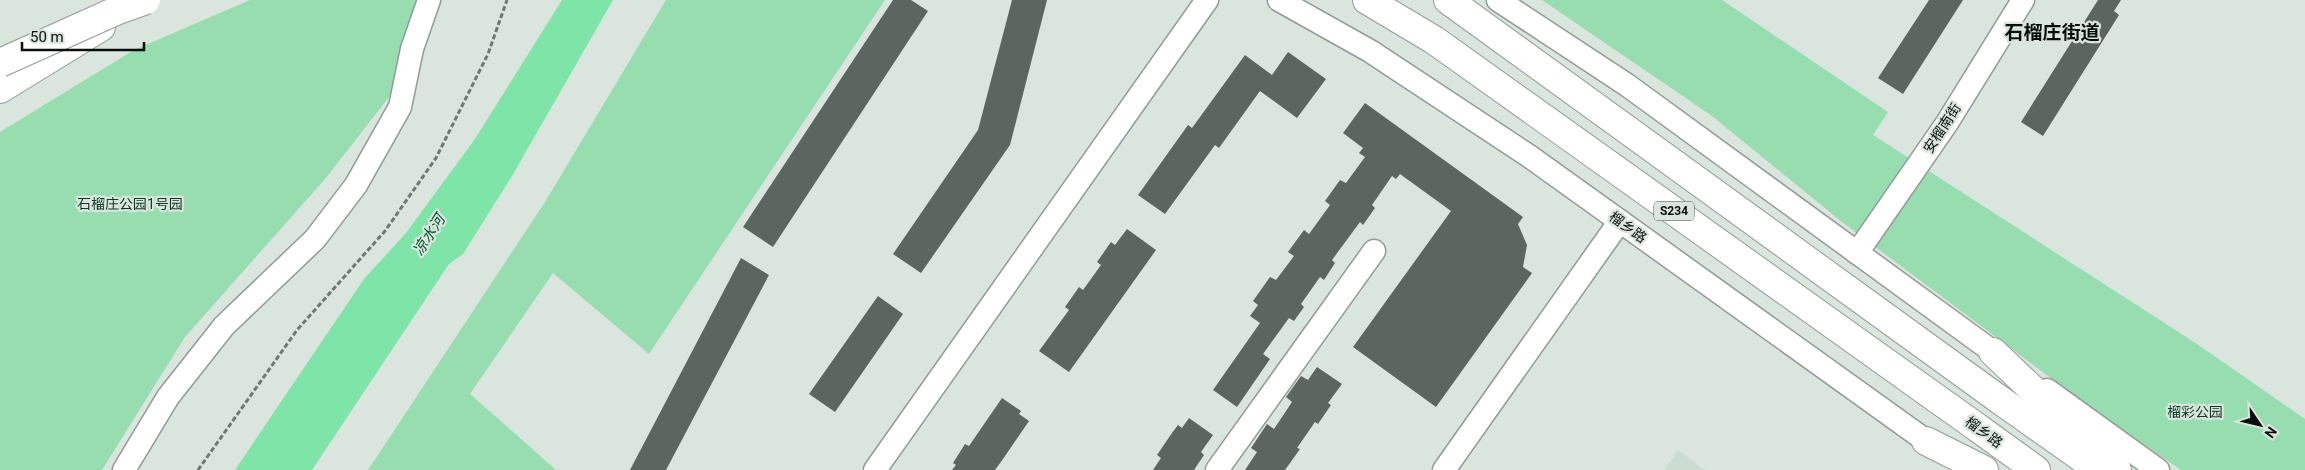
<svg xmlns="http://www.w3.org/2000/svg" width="2305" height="470" font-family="Roboto,'Noto Sans SC',sans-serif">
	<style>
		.built { fill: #cbdcd0 }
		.green { fill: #97ddb0 }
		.water { fill: #7fe4a7 }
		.building { fill: #5c655f }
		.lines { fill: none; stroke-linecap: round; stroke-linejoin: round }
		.minor-casing { stroke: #919b94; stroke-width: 25 }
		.major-casing { stroke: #919b94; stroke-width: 30 }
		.highway-casing { stroke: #919b94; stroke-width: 30 }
		.path { stroke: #707873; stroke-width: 3; stroke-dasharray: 5 2.5; stroke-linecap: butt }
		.minor { stroke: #fff; stroke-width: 22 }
		.major { stroke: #fff; stroke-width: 28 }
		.highway { stroke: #fff; stroke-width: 28 }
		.highway-bridge-casing { stroke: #919b94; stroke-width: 30; stroke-linecap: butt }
		.highway-bridge { stroke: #fff; stroke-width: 28 }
		.labels { text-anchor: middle; stroke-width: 4.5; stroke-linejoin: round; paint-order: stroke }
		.shield { fill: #dae5de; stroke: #484e4a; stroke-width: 1 }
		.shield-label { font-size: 12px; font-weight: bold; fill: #0a0e0b }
		.street-label { font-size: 14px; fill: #0a0e0b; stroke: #dae5de }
		.park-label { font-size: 14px; fill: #0e3922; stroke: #dae5de }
		.water-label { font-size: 15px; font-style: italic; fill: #01542f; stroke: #dae5de }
		.district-label { font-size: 19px; font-weight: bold; fill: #0a0e0b; stroke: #dae5de }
	</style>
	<rect width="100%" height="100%" fill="#dae5de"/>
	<!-- built -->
	<path class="built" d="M1678 450 1705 470H1664Z"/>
	<!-- green -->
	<g class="green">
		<path d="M250 0H425L418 60 325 179 185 337 102 470H0V132L134 50Z"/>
		<path d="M666 0H885L649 354 553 273 470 394 556 470H368L545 202Z"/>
		<path d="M1542 0H1722L1888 112 1873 135 2197 344 2305 419V470H2181L2087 405 1842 222 1712 116Z"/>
	</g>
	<!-- water -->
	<path class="water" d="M562 0H613L512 176 463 254 449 264 312 470H235L364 279 406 233 475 139Z"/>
	<!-- building -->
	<g class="building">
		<path d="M893 0H911L928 11 773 247 743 227Z"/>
		<path d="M1012 0H1047L1010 145 921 273 893 254 978 130Z"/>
		<path d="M1929 0H1963L1903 94 1878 78Z"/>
		<path d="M2098 0H2121L2114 11 2119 15 2043 136 2021 122Z"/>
		<path d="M1288 52 1326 79 1297 118 1260 91 1219 148 1215 145 1165 214 1138 195 1188 125 1192 128 1245 55 1272 75Z"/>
		<path d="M1365 103 1523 217 1518 224 1527 245 1523 267 1532 273 1436 407 1353 347 1451 211 1400 174 1396 179 1392 176 1372 205 1375 208 1363 225 1360 222 1332 260 1335 263 1324 280 1320 277 1301 304 1304 307 1294 321 1289 318 1263 354 1270 359 1237 407 1213 390 1260 323 1250 316 1258 305 1253 301 1270 277 1276 280 1294 256 1288 252 1304 230 1309 234 1330 205 1325 201 1340 180 1346 183 1365 157 1359 153 1363 148 1343 133Z"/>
		<path d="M1127 229 1156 250 1069 372 1039 351 1069 310 1065 307 1079 287 1083 290 1101 265 1097 262 1111 242 1115 245Z"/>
		<path d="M741 258 769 275 666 470H630Z"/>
		<path d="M878 296 903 314 835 412 809 394Z"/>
		<path d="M1317 367 1342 384 1328 403 1331 405 1318 424 1315 422 1297 448 1300 449 1285 470H1245L1257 452 1251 448 1267 424 1274 429 1292 402 1286 397 1301 376 1308 380Z"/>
		<path d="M1002 398 1021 411 1019 414 1029 421 1003 459 995 470H952L956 465 953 463 965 444 969 446Z"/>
		<path d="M1189 418 1213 435 1201 452 1204 455 1194 470H1153L1161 458 1157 455 1172 433 1178 425 1182 428Z"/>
	</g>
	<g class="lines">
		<!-- minor casing -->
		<g class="minor-casing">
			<g id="minor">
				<path d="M1279 0 1370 51 1529 156 1939 450"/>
				<path d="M1498 0 1627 85 2007 362"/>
				<path d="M1857 253 1947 123 2023 0"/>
				<path d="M2047 390 2158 470"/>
				<path d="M124 470 168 397 224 326 315 239 356 185 400 107 412 49 429 0"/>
				<path d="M875 470 1207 0"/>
				<path d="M1217 470 1374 251"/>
				<path d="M1444 470 1620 221"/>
			</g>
		</g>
		<!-- major casing -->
		<g class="major-casing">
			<g id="major">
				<path d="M0 89 101 27"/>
				<path d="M1993 352 2117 470"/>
				<path d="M2000 400 2092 465"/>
				<path d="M1978 428 2036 470"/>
				<path d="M1926 441 1984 470"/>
			</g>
		</g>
		<!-- highway casing -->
		<g class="highway-casing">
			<g id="highway">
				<path d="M1367 0 1434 40 1978 428"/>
				<path d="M1448 0 2000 400"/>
			</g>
		</g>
		<!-- path -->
		<path class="path" d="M198 470 297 330 385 231 436 158 488 54 507 0"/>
		<!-- minor -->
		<use href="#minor" class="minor"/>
		<!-- major -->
		<use href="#major" class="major"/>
		<!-- highway -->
		<use href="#highway" class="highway"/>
		<!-- highway-bridge casing -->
		<g class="highway-bridge-casing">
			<path id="highway-bridge" d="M0 63 118 10 146 0"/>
		</g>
		<!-- highway-bridge -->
		<use href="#highway-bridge" class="highway-bridge"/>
	</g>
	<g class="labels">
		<!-- shield labels -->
		<rect class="shield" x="1654" y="201.5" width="40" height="19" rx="4"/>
		<g class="shield-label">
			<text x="1674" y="215">S234</text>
		</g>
		<!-- street labels -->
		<g class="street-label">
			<text transform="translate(1942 128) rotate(-57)" y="5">安榴南街</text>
			<text transform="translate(1628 227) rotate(36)" y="5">榴乡路</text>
			<text transform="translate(1984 432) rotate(36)" y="5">榴乡路</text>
		</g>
		<!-- park labels -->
		<g class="park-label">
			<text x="130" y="209">石榴庄公园1号园</text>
			<text x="2195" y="417">榴彩公园</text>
		</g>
		<!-- water labels -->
		<g class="water-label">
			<text transform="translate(429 235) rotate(-57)" y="5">凉水河</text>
		</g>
		<!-- district labels -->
		<g class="district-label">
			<text x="2052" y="39">石榴庄街道</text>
		</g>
	</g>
	<!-- north arrow -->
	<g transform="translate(2260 425) rotate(125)" stroke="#dae5de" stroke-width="4" paint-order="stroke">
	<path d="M0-4L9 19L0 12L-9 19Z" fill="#0a0e0b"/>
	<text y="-8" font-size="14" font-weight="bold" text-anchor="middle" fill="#0a0e0b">N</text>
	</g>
	<!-- scale -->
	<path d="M22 42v8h122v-8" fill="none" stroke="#0a0e0b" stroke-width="2.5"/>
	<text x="30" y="42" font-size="15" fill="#0a0e0b" stroke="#dae5de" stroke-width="4" paint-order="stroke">50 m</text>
</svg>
